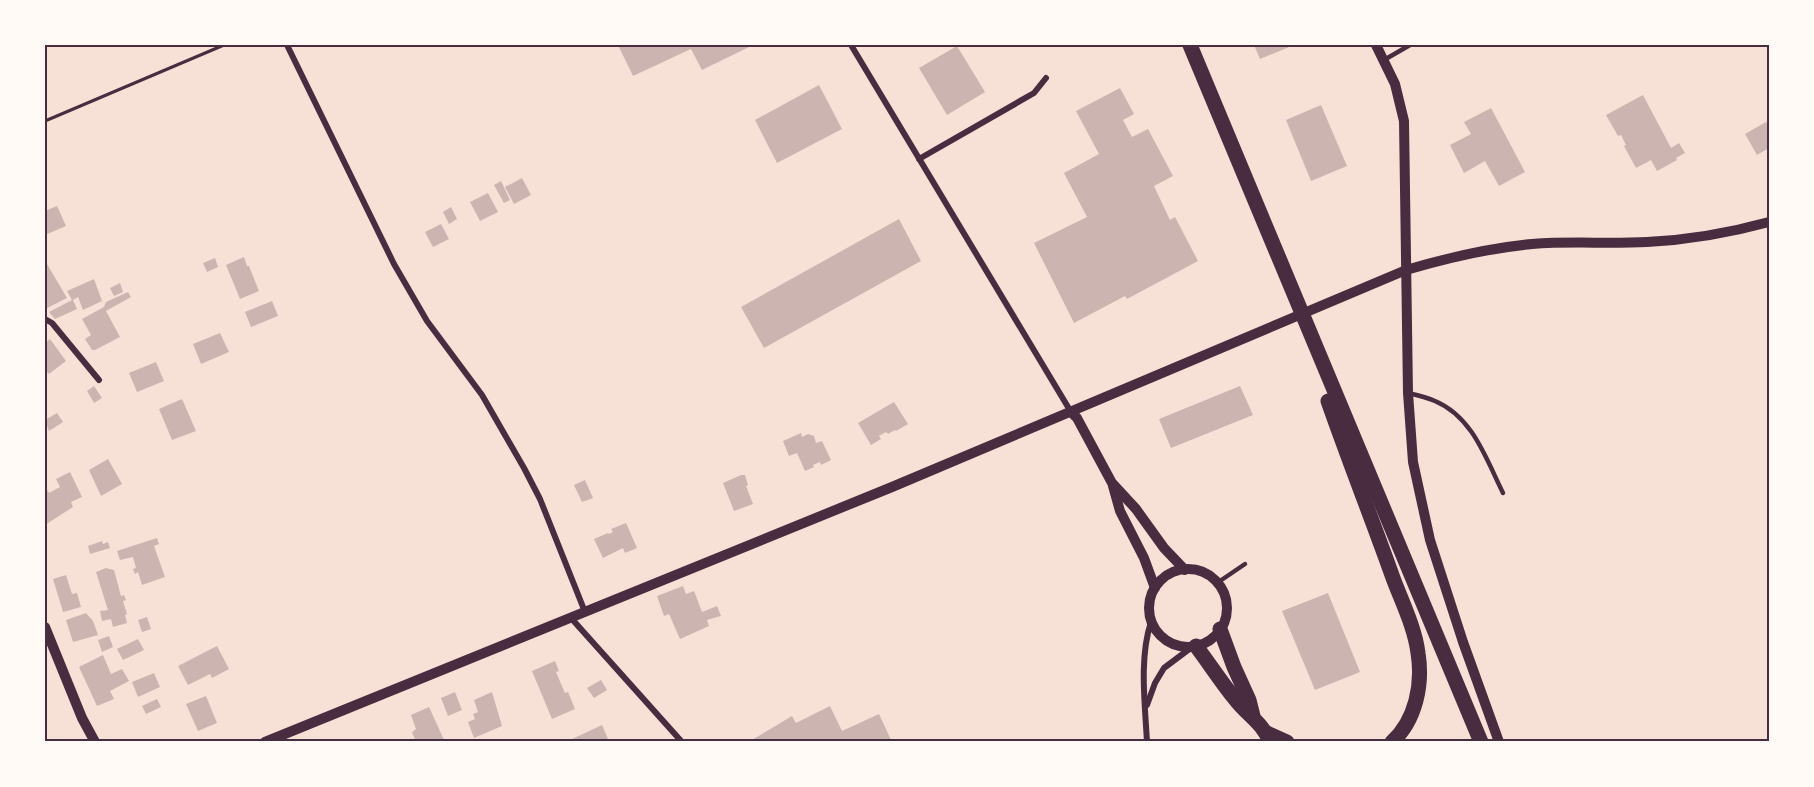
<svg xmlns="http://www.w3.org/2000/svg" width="1814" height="787" font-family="'Sofia Sans Condensed',sans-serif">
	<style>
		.building { fill: #ccb4b1 }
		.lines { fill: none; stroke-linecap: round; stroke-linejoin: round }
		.path { stroke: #4a2c40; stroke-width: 3 }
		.service { stroke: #4a2c40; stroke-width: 4.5 }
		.minor { stroke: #4a2c40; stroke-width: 6 }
		.tertiary { stroke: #4a2c40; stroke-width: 10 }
		.primary { stroke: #4a2c40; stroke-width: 15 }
		.neatline { fill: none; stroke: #4a2c40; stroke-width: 2 }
	</style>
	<rect width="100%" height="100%" fill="#f7e1d7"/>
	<!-- building -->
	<g class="building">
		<path d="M618 45H753L702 70 691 49 633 76Z"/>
		<path d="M1254 45H1294L1260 59Z"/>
		<path d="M957 46 985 92 947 115 919 68Z"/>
		<path d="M819 85 842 129 777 163 755 120Z"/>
		<path d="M1120 88 1134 114 1123 120 1132 137 1148 129 1173 176 1154 186 1170 220 1175 217 1198 261 1127 299 1125 296 1074 323 1034 243 1087 217 1064 173 1099 154 1076 111Z"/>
		<path d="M1643 95 1671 148 1679 143 1685 153 1676 158 1677 160 1657 171 1651 160 1636 168 1624 146 1626 145 1621 135 1618 136 1606 115Z"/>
		<path d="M1321 105 1347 166 1311 181 1286 120Z"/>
		<path d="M1491 108 1525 172 1499 186 1485 161 1464 173 1450 145 1471 134 1464 122Z"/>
		<path d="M1766 122 1769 127V148L1757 155 1745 134Z"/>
		<path d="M522 178 531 195 514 204 505 187Z"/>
		<path d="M501 181 510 200 504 203 494 185Z"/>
		<path d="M488 193 498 212 480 221 470 202Z"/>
		<path d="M57 206 66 226 45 235V211Z"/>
		<path d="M451 207 457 219 449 224 443 212Z"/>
		<path d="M899 219 921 261 764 348 741 307Z"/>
		<path d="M441 224 449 239 433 247 425 232Z"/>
		<path d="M244 257 247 266H249L259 291 240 299 226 265Z"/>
		<path d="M215 258 218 267 207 272 203 263Z"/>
		<path d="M47 264 67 298 45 309V266Z"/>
		<path d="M94 279 102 301 83 310 78 297 73 300 77 309 55 319 49 312 72 300 67 291Z"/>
		<path d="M120 283 123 292 114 296 110 288Z"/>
		<path d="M128 292 131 297 106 311 120 337 95 350H92L85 339 91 335 82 319 104 307 106 302Z"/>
		<path d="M272 301 278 316 251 327 245 312Z"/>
		<path d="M220 333 229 352 201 364 193 344Z"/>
		<path d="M50 339 66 361 49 374 45 370V343Z"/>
		<path d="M156 362 164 381 137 392 129 373Z"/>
		<path d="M94 386 102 398 94 403 87 391Z"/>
		<path d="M1240 386 1253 415 1171 448 1159 419Z"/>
		<path d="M182 399 196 431 172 440 159 409Z"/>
		<path d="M894 402 908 424 896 431 895 430 888 434 886 432 879 436 881 439 871 445 858 423Z"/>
		<path d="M57 413 63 422 49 431 45 420Z"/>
		<path d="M801 433 802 437 808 434 814 436 816 443 822 441 831 460 821 465 820 462 813 465 814 467 805 471 797 453 789 456 783 441Z"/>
		<path d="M108 459 122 484 101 496 89 470Z"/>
		<path d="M70 472 82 497 71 502 73 507 45 525V486L49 493 60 487 56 479Z"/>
		<path d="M741 475H745L748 485 746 486 753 504 734 511 723 483Z"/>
		<path d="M585 480 593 498 582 502 574 485Z"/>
		<path d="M626 523 637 548 625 553 623 548 603 558 594 539 608 533 609 534 613 532 611 529Z"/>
		<path d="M157 538 159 544 154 546 165 577 142 585 138 572 135 574 133 569 136 568 133 557 120 560 117 551Z"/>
		<path d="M102 541 103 544 108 542 110 548 90 554 88 546Z"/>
		<path d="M106 568 114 570 121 596 124 595 126 600 123 601 127 614 125 615 127 623 113 627 111 619 102 621 100 611 108 610 96 572Z"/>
		<path d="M66 575 72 594 77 593 81 607 63 612 53 579Z"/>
		<path d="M683 586 686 594 694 591 702 612 717 606 721 616 707 620 709 626 680 639 669 614 664 616 657 596Z"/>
		<path d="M1328 593 1360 672 1315 690 1282 611Z"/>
		<path d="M86 613 93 621 98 635 73 642 66 620Z"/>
		<path d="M147 617 151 629 142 632 138 620Z"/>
		<path d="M109 636 113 647 102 652 98 640Z"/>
		<path d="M138 639 144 650 123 660 117 649Z"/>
		<path d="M217 646 229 669 212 678 210 674 188 685 178 666Z"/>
		<path d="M103 655 111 674 122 669 129 681 110 691 114 699 97 706 79 667Z"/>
		<path d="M555 661 559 671 556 672 565 693 568 692 575 709 552 719 532 671Z"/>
		<path d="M154 673 160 687 138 697 132 682Z"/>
		<path d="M601 680 607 690 594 698 587 688Z"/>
		<path d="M455 692 462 710 448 716 441 698Z"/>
		<path d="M492 692 502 726 474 738 468 722 475 719 473 714 478 712 474 700Z"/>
		<path d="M206 696 217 723 198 731 186 704Z"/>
		<path d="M157 699 161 707 146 714 142 706Z"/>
		<path d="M830 706 842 731 879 714 892 742H753L752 740 792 716 796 723Z"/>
		<path d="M429 707 445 742H416L412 732 416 729 411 715Z"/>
		<path d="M602 725 608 739 602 742H571L570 740Z"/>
	</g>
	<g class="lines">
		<!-- path -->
		<path class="path" d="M45 121 224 45"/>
		<!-- service -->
		<g class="service">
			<path d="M1384 60 1410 45"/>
			<path d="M1408 393C1417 395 1426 397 1435 401 1473 417 1486 459 1503 493"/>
			<path d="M1217 583 1245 564"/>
		</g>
		<!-- minor -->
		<g class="minor">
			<path d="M287 45 394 264 427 321 482 395 524 468 540 499 585 612"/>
			<path d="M851 45 1071 412"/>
			<path d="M919 159 1034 93 1046 78"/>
			<path d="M45 319 52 323 99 380"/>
			<path d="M571 618 682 742"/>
			<path d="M1147 705 1155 683 1164 668 1192 647"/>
			<path d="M1147 742C1145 704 1139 658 1151 622"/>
		</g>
		<!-- tertiary -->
		<g class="tertiary">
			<path d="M1376 45 1395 84 1404 121 1408 393 1413 462 1430 540 1463 642 1499 742"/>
			<path d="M1071 412 1077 418 1112 483 1136 509 1164 548 1185 570"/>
			<path d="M1113 486 1120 511 1144 558 1155 588"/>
			<circle cx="1188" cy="608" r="39"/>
			<path d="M45 627 82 718 95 742"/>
			<path d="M265 742 892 487 1406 270C1447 258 1489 248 1532 244 1570 241 1608 244 1647 242 1688 240 1729 233 1769 222"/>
		</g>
		<!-- primary -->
		<g class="primary">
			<path d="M1190 45 1481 742"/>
			<path d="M1328 401C1349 461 1372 519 1393 578 1402 602 1415 628 1418 653 1423 684 1416 720 1392 742"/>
			<path d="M1220 629 1234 667 1249 700 1253 716"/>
			<path d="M1196 646C1209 663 1221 682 1235 699 1247 715 1263 723 1270 742"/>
			<path d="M1267 733 1287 742"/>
		</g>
	</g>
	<!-- border -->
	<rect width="1814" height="787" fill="none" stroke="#fffaf5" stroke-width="93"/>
	<rect x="46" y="46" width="1722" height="694" class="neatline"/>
</svg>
